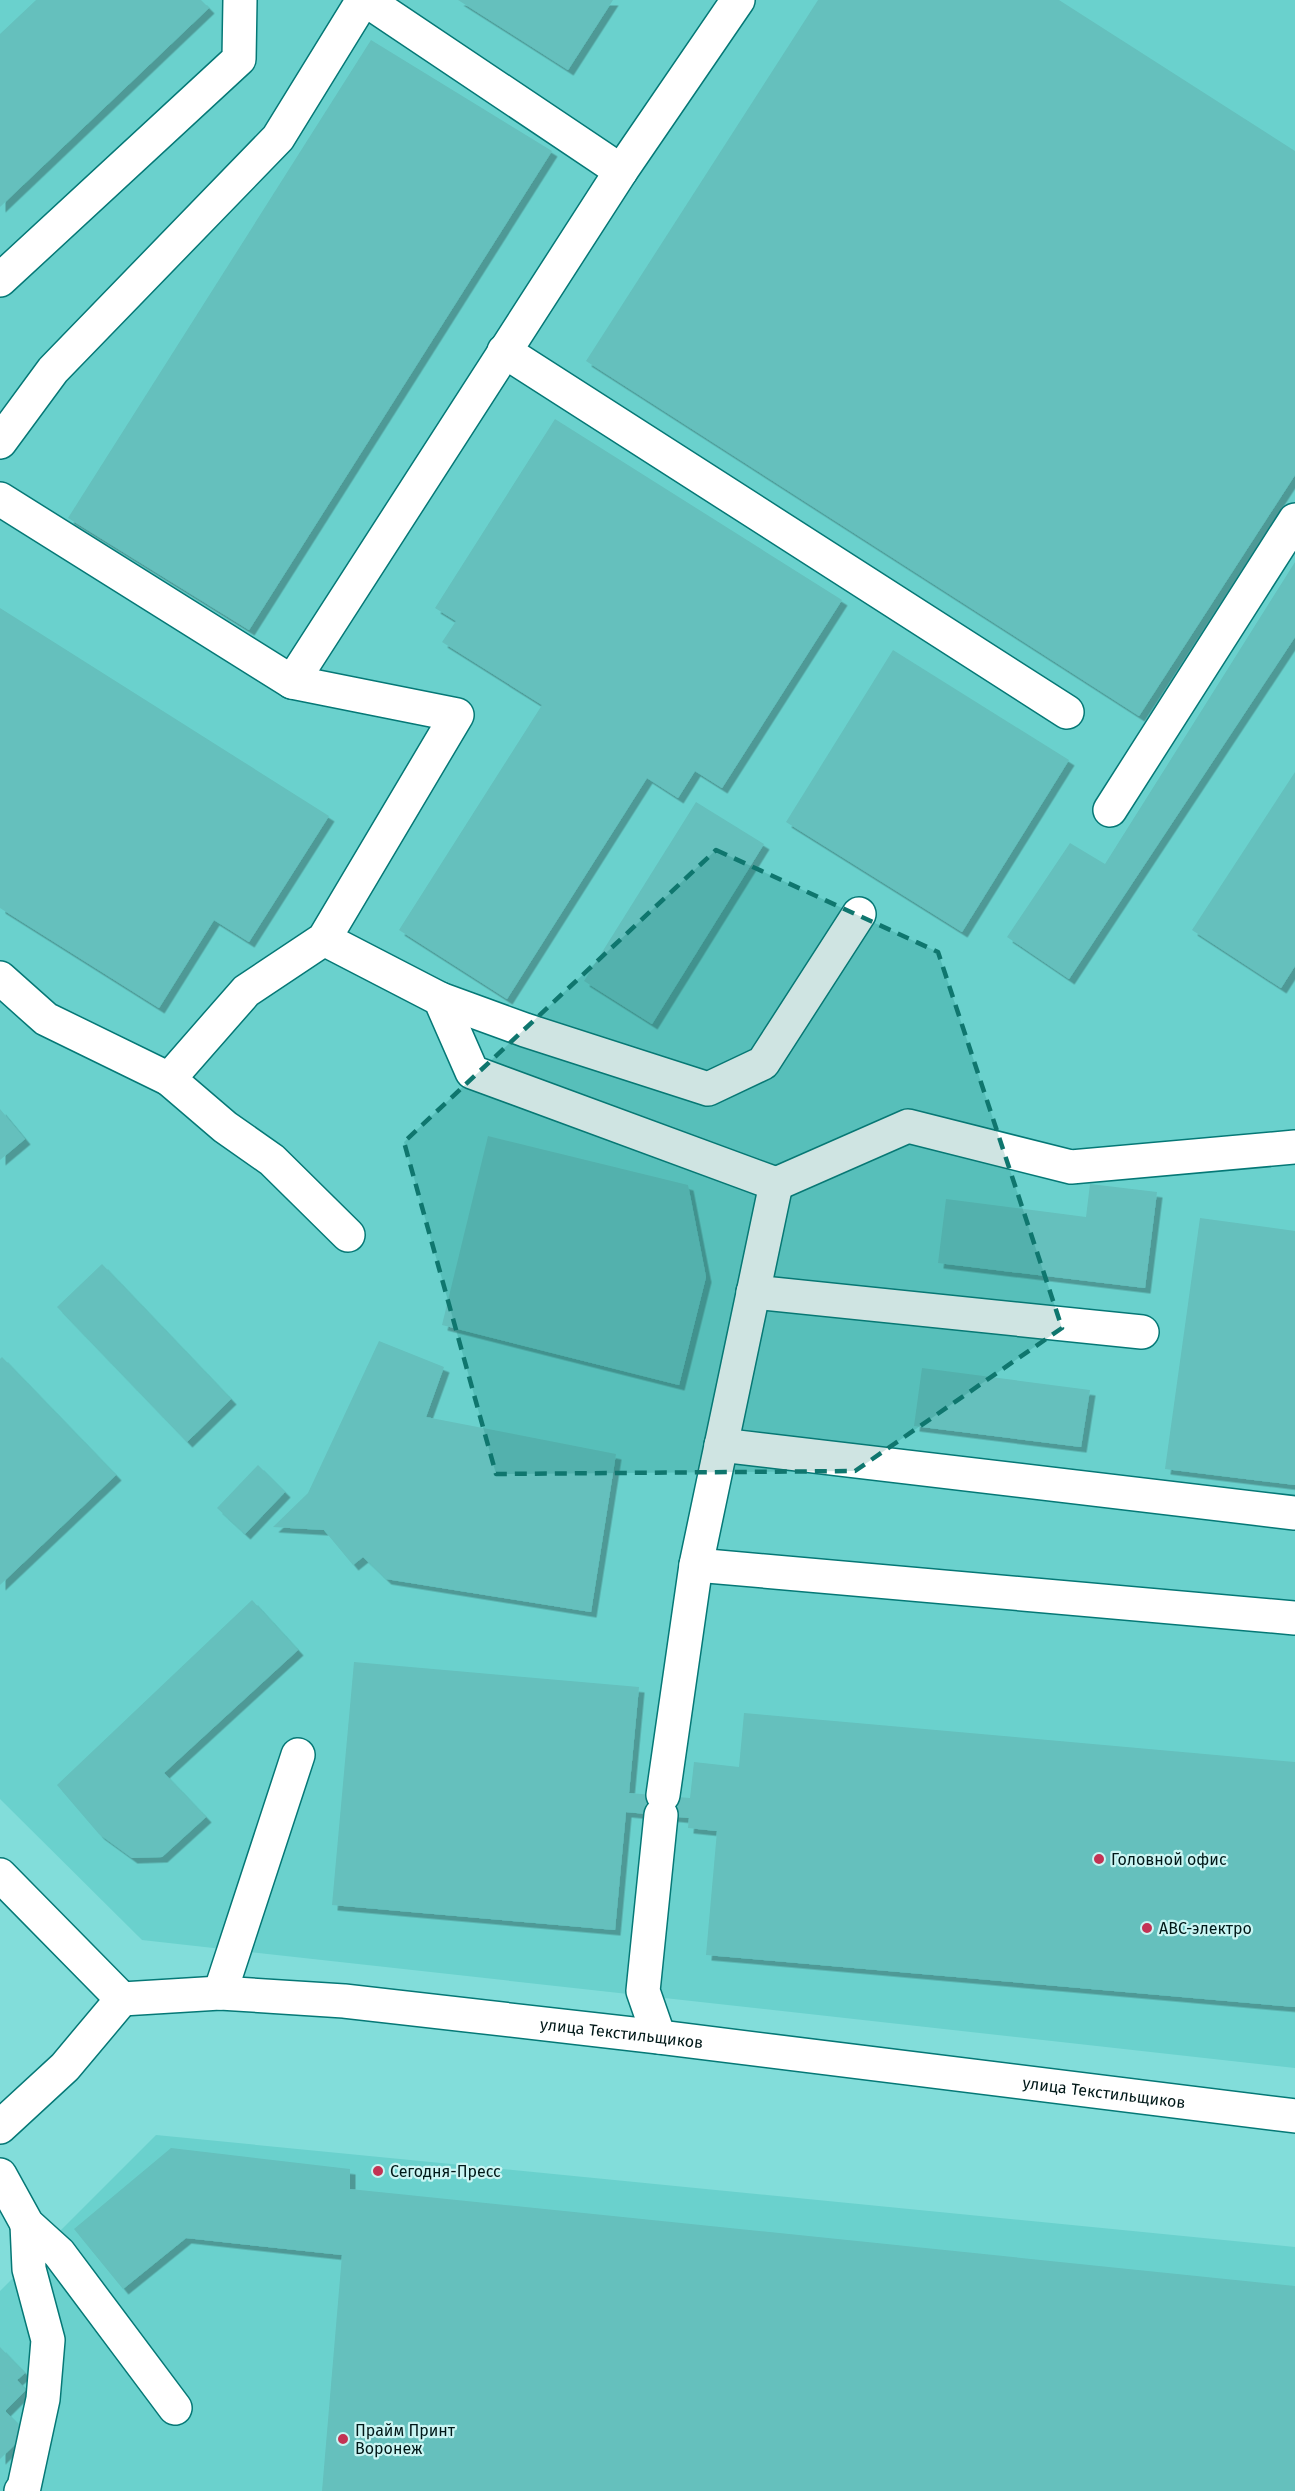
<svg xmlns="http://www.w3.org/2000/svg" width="1295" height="2491" font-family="'Fira Sans',sans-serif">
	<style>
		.built { fill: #6ad1cd }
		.building { fill: #65c0bd; filter: url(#shadow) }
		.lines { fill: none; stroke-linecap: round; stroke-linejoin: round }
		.minor-casing { stroke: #057876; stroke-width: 36 }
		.minor { stroke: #fff; stroke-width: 33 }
		.marked { fill: #0f766e; fill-opacity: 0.2; stroke: #0f766e; stroke-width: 4.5; stroke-dasharray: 12 8; stroke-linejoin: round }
		.poi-dot { fill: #c33354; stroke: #caf5f3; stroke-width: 2 }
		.labels { text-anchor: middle; stroke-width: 4.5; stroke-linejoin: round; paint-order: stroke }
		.poi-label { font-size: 16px; fill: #001818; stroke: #caf5f3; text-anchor: start }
		.street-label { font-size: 16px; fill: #001818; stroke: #caf5f3 }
	</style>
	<defs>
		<filter id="shadow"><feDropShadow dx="5.5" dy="5.5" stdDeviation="0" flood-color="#0004"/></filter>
	</defs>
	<rect width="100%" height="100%" fill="#82ddda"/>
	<!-- built -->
	<g class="built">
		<path d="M0 0H1295V2068L142 1940 0 1799Z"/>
		<path d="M156 2135 1295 2247V2491H0V2291Z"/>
	</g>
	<!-- building -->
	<g class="building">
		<path d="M36 0H201L209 8 0 207V34Z"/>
		<path d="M458 0H613L568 70Z"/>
		<path d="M818 0H1059L1295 151V475L1139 716 586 361Z"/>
		<path d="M371 40 552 151 249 630 68 518Z"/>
		<path d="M555 419 842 600 722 788 695 771 678 798 647 778 507 999 399 930 542 705 442 642 456 621 435 608Z"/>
		<path d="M1295 562V637L1069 979 1007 937 1070 843 1105 864Z"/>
		<path d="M0 608 329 816 249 942 214 920 159 1008 0 908Z"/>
		<path d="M893 650 1069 760 962 932 786 822Z"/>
		<path d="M1295 772V966L1281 988 1192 930Z"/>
		<path d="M696 802 764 844 652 1024 584 981Z"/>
		<path d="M0 1109 25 1139 0 1160Z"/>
		<path d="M488 1136 688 1185 706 1277 679 1385 442 1325Z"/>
		<path d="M1090 1184 1157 1192 1145 1288 938 1263 946 1199 1086 1217Z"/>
		<path d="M1200 1218 1295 1231V1485L1165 1469Z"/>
		<path d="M102 1264 231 1399 187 1442 57 1307Z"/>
		<path d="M379 1341 444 1367 426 1417 616 1454 591 1612 386 1579 363 1557 353 1565 324 1530 273 1527 308 1493Z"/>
		<path d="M2 1357 116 1475 0 1585V1359Z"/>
		<path d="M922 1368 1090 1390 1081 1447 914 1426Z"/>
		<path d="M258 1465 285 1492 245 1534 217 1508Z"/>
		<path d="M252 1600 298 1650 164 1773 206 1817 162 1857 132 1858 99 1834 57 1785Z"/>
		<path d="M354 1662 639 1687 629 1793 690 1798 694 1762 739 1767 744 1713 1295 1762V2007L706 1955 717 1831 688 1828 689 1818 626 1812 615 1930 332 1905Z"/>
		<path d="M171 2148 350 2169V2189L1295 2286V2491H322L342 2255 186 2238 123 2289 74 2229Z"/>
		<path d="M0 2347 25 2373 17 2380 26 2390 5 2411 27 2433 0 2459Z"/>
	</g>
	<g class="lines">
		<!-- minor casing -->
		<g class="minor-casing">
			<g id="minor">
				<path d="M366 0 621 171"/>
				<path d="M0 280 239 59 240 0"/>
				<path d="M504 351 1067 712"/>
				<path d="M0 442 53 370 278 138 363 0"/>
				<path d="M0 499 292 682 457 715 324 939 246 991 169 1079 46 1019 0 978"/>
				<path d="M292 682 621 171 738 0"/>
				<path d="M1110 810 1295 520"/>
				<path d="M324 939 440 999 472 1072 776 1184 908 1126 1071 1167 1295 1147"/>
				<path d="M440 999 525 1030 708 1089 763 1063 859 914"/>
				<path d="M169 1079 225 1127 272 1160 348 1235"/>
				<path d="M753 1292 1142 1332"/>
				<path d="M721 1445 1295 1513"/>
				<path d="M696 1565 1295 1618"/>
				<path d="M663 1795 696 1565 776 1184"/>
				<path id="s1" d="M0 1875 122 1999 220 1993 344 2001 659 2037 1295 2116"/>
				<path d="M220 1993 298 1755"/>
				<path d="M659 2037 643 1991 661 1815"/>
				<path d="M0 2127 65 2067 122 1999"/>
				<path d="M0 2175 27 2224 59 2253 175 2408"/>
				<path d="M21 2491 24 2487 43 2399 48 2340 29 2269 27 2224"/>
			</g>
		</g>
		<!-- minor -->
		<use href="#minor" class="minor"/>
	</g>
	<!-- marked area -->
	<path class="marked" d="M716 850 938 952 1062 1328 855 1471 496 1474 404 1142Z"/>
	<!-- markers -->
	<g class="poi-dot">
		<circle cx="1099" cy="1859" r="6"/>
		<circle cx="1147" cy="1928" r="6"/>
		<circle cx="378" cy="2171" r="6"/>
		<circle cx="343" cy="2439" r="6"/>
	</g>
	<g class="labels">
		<!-- poi labels -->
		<g class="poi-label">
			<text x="1111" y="1865">Головной офис</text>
			<text x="1159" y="1934">АВС-электро</text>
			<text x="390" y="2177">Сегодня-Пресс</text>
			<text x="355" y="2436">Прайм Принт<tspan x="355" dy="18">Воронеж</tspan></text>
		</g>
		<!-- street labels -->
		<g class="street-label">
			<text dy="6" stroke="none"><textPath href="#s1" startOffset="676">улица Текстильщиков</textPath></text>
			<text dy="6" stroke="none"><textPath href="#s1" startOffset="1162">улица Текстильщиков</textPath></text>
		</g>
	</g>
</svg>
